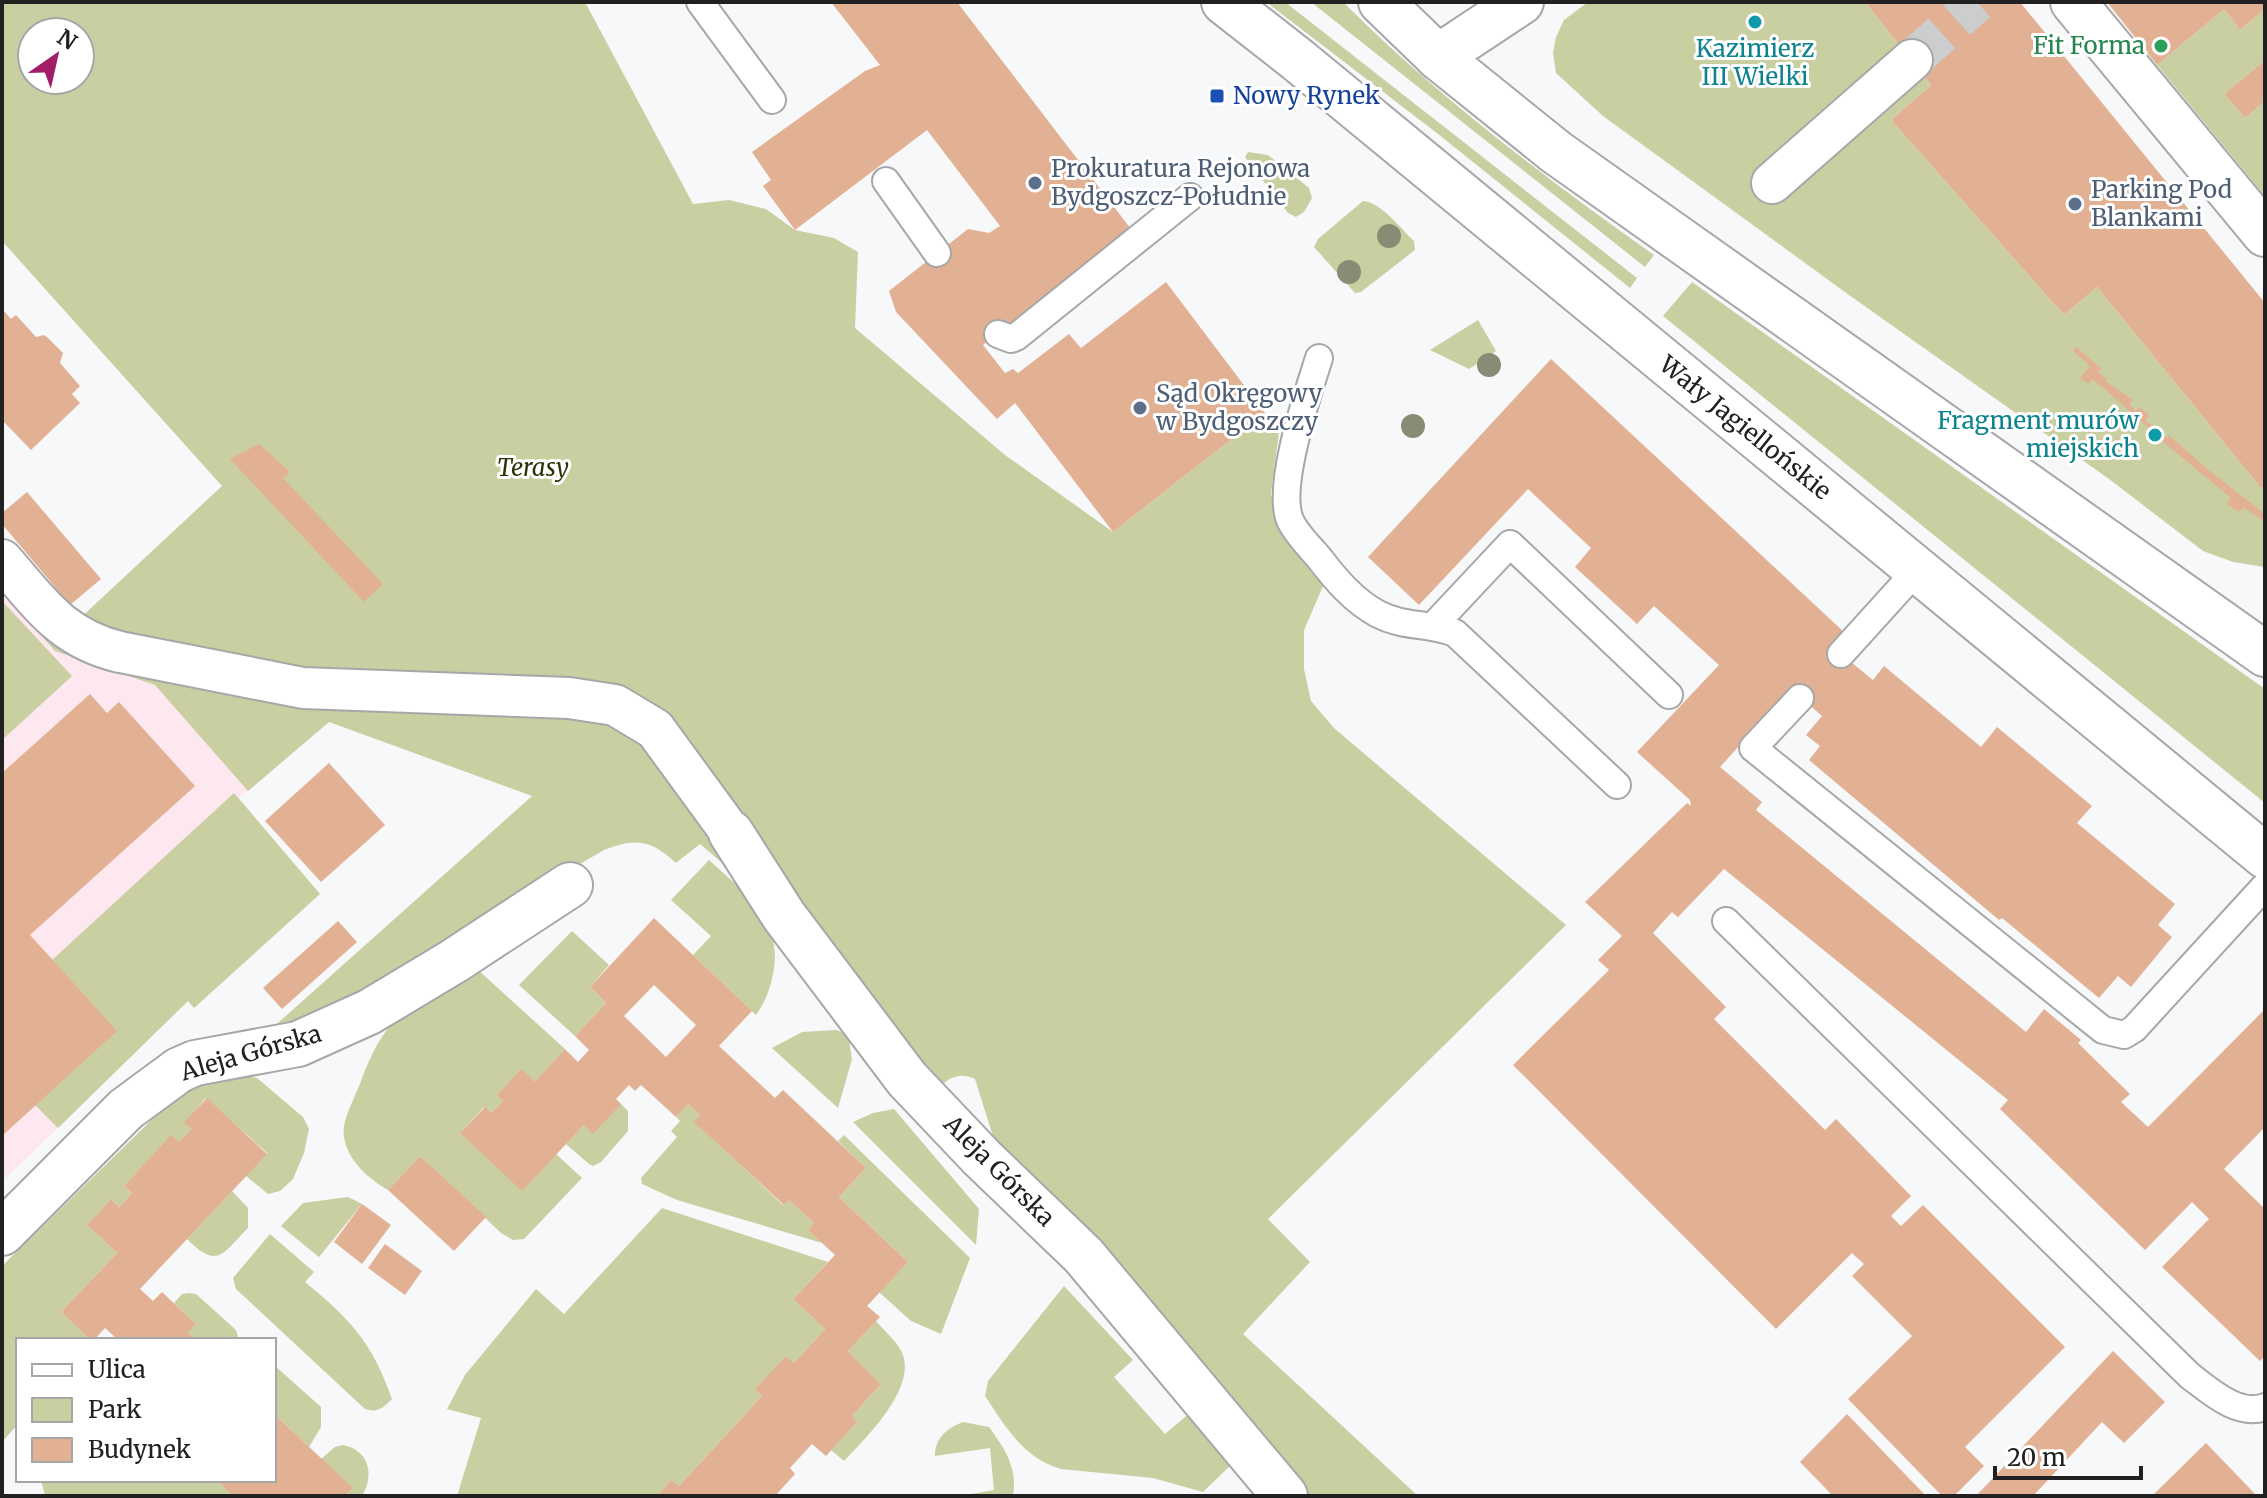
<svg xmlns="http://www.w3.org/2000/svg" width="2267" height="1498" font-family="Merriweather,serif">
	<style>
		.education { fill: #fce8ee }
		.green { fill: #cacfa1; fill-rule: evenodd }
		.building { fill: #e2b193; fill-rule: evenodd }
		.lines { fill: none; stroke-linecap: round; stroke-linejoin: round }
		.pedestrian-tunnel { stroke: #cccdcf; stroke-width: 40; stroke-dasharray: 40 20; stroke-linecap: butt }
		.service-casing { stroke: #a6a7a8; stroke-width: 30 }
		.pedestrian-casing { stroke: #a6a7a8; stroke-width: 44 }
		.minor-casing { stroke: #a6a7a8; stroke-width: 48 }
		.secondary-casing { stroke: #a6a7a8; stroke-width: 48 }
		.service { stroke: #fff; stroke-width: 26 }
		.pedestrian { stroke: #fff; stroke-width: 40 }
		.minor { stroke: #fff; stroke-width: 44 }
		.secondary { stroke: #fff; stroke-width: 44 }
		.tree { fill: #898b74 }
		.culture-dot { fill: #0f9aa8; stroke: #fff; stroke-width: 3 }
		.leisure-dot { fill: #2e9e5b; stroke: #fff; stroke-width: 3 }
		.transit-dot { fill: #1a4fb4; stroke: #fff; stroke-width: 3 }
		.service-dot { fill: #5c6f8a; stroke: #fff; stroke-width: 3 }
		.labels { text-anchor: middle; stroke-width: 6; stroke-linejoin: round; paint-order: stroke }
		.leisure-label { font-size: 24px; fill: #27864d; stroke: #fff; text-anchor: end }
		.culture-label { font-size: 24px; fill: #0d838f; stroke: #fff }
		.transit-label { font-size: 24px; fill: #164399; stroke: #fff; text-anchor: start }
		.service-label { font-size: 24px; fill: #4e5e75; stroke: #fff; text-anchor: start }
		.street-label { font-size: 24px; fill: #212122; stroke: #fff }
		.park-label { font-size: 24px; font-style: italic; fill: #2f3107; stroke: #fff }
	</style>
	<rect width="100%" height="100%" fill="#f7f8fa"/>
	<!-- education -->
	<path class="education" d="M2 592 55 651 329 722 239 798 320 894 194 1008 188 1001 2 1182Z"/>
	<!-- green -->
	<g class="green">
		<path d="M2 2H585L693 204 729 200 766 209 795 230 834 238 858 252 855 328 1005 455 1113 532 1265 413 1279 432 1271 494 1277 519 1324 584 1304 630V669L1311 701 1334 728 1566 925 1268 1219 1310 1262 1243 1334 1418 1496H1285L996 1146 975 1079C954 1069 942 1085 927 1098L784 916 700 844 676 863C650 839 636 838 604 850L315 1018 269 1031 532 796 329 722 248 791 155 685 55 651 2 592V539L77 621 222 486 2 241ZM32 32H80V80H32Z"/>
		<path d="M1266 2H1285L1637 278 1630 288 1438 134Z"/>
		<path d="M1311 2H1343C1438 97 1544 177 1654 255L1645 267Z"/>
		<path d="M1588 2H1865L1931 85 1891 120 2064 315 2097 287 2261 488 2265 486V567L2233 562 2203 551 2109 479 1849 295 1603 116 1556 73 1553 53 1556 37 1564 20Z"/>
		<path d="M2224 9 2240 30 2265 9V60L2224 94 2245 118 2265 101V196L2157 65Z"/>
		<path d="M1248 152 1268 155 1309 188 1312 198 1304 212 1296 217 1288 213 1245 157Z"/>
		<path d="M1363 201C1381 202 1401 229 1414 241L1415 250 1361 292 1355 293 1314 247 1318 239Z"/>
		<path d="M1692 282 2265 689V803L1663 316Z"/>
		<path d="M1478 320 1496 351 1469 369 1430 350Z"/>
		<path d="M2 601 72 676 2 740Z"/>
		<path d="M234 793 320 894 194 1008 188 1001 58 1128 35 1105 52 960Z"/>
		<path d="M709 860C745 893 784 921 773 974 770 990 765 1002 756 1015L693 955 711 936 671 900Z"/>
		<path d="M572 931 609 965 590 987 606 1003 575 1036 519 985Z"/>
		<path d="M477 969 565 1049 535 1081 521 1070 497 1095 503 1101 491 1113 484 1107 460 1133 556 1154 582 1178 524 1239 513 1240 501 1233 420 1156 388 1190C365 1177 337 1151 345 1121 349 1108 356 1094 361 1081 371 1054 381 1033 402 1013 419 996 455 982 477 969Z"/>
		<path d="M836 1030 848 1034 852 1059 838 1108 772 1048 802 1032Z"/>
		<path d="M244 1076 257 1078 303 1117 309 1129 304 1153 293 1179 280 1191 268 1194 246 1176 267 1153 206 1098 185 1122 191 1129 179 1142 171 1136 124 1186 132 1193 119 1207 111 1199 87 1225 117 1253 61 1312 90 1340H18V1424L2 1442V1266L173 1099 216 1078Z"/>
		<path d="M621 1104 628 1111V1131L601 1162 593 1166 589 1164 566 1144 584 1125Z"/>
		<path d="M688 1104 700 1115 695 1122 783 1205 789 1200 814 1223 809 1230 822 1243 677 1200 642 1184 641 1178 677 1137 671 1131 680 1121 676 1117Z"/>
		<path d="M894 1109 979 1209 976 1245 853 1122 873 1113Z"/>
		<path d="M844 1135 970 1258 941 1334 911 1321 879 1292 908 1262 839 1197 866 1168 838 1141Z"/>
		<path d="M232 1191 248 1208V1228C222 1254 218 1270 187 1239Z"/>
		<path d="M348 1197 362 1204 319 1257 281 1226 303 1203Z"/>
		<path d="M662 1208 828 1262 793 1299 825 1329 794 1363 786 1356 756 1389 762 1396 679 1486 671 1480 657 1496H457L481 1418 447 1409 465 1375 536 1289 564 1314Z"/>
		<path d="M270 1234 314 1272 305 1282C351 1320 372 1342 392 1399 383 1408 378 1413 365 1409L236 1289 233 1278Z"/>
		<path d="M1064 1286 1133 1360 1114 1377 1165 1434 1191 1412 1233 1463 1203 1492 1153 1478 1061 1469C1024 1459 1005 1426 985 1396L988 1381Z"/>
		<path d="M189 1293 196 1294 236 1330 239 1340H196L188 1333 196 1324 174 1303 182 1294Z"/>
		<path d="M876 1321C884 1331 899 1343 903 1355 915 1390 866 1438 844 1461L831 1450 857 1422 852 1416 881 1384 848 1351Z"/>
		<path d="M274 1365 321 1407V1427L309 1447 274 1414Z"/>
		<path d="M963 1422 989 1427C1005 1449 1018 1468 1013 1496H960L994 1490 990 1448 935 1456C935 1438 947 1428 963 1422Z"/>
		<path d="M343 1445C369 1450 375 1475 362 1496H345L352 1489 321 1459 335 1447Z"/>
		<path d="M41 1480H216L233 1496H45Z"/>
	</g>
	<!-- building -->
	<g class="building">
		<path d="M831 2H957L1131 229 983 345 1005 373 1013 369 1018 373 1069 334 1081 348 1166 282 1265 413 1113 532 1015 403 997 419 896 312 889 291 968 229 989 233 1000 226 927 130 795 230 763 186 771 180 752 152 865 71 880 65Z"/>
		<path d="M1865 2H2020L2265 303V486L2261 488 2097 287 2064 315 1891 120 1931 85Z"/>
		<path d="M2107 2H2265V9L2240 30 2224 9 2157 65Z"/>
		<path d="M2265 60V101L2245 118 2224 94Z"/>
		<path d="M2 309 11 319 16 315 36 337 44 335 48 338 63 353 60 363 80 386 72 394 80 403 31 450 2 420Z"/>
		<path d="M2076 347 2101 368 2098 372 2107 379 2105 381 2133 400 2129 405 2136 411 2139 407 2149 415 2145 420 2167 438 2169 435 2206 468 2265 514V522L2243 507 2239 512 2227 504 2231 498 2160 439 2157 443 2147 435 2151 430 2101 386 2092 379 2088 384 2080 378 2090 366 2073 351Z"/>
		<path d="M1551 359 1845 633 1841 654 1873 680 1884 666 1981 747 1997 727 2092 806 2077 823 2175 904 2158 925 2172 937 2131 987 2118 976 2099 998 2002 918 1999 920 1809 760 1820 746 1806 735 1822 716 1791 689 1720 767 1762 802 1756 810 2026 1032 2044 1009 2081 1040 2078 1043 2130 1094 2121 1102 2148 1127 2265 1009V1127L2224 1169 2265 1209V1356L2260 1361 2162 1267 2209 1219 2192 1202 2145 1250 2000 1109 2008 1100 1724 869 1678 917 1672 912 1653 933 1726 1007 1714 1019 1825 1130 1836 1119 1911 1196 1891 1216 1901 1226 1923 1205 2065 1347 1965 1447 1984 1466 1954 1496H1942L1848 1399 1912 1336 1852 1276 1864 1264 1852 1253 1776 1329 1513 1065 1609 970 1598 960 1622 936 1585 902 1687 803 1691 806 1690 800 1637 752 1719 665 1654 606 1637 624 1575 567 1591 548 1528 489 1419 605 1368 557Z"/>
		<path d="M259 444 290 472 283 478 383 584 364 602 230 459Z"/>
		<path d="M27 492 101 579 70 605 2 524V513Z"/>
		<path d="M90 694 107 713 119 702 195 786 30 935 117 1031 2 1136V773Z"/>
		<path d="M329 763 385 825 321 882 265 821Z"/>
		<path d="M654 918 752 1011 719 1046 775 1098 783 1090 866 1168 839 1197 908 1262 867 1306 880 1317 848 1351 881 1384 852 1416 857 1422 826 1456 812 1444 790 1468 795 1474 775 1496H657L671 1480 679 1486 762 1396 755 1389 786 1356 794 1363 825 1329 793 1299 835 1255 808 1230 814 1223 789 1200 784 1205 694 1122 700 1115 688 1104 676 1117 641 1085 635 1091 629 1085 616 1099 621 1104 593 1134 584 1125 522 1191 460 1133 485 1107 491 1113 503 1101 497 1095 521 1069 535 1081 565 1049 578 1062 589 1050 575 1036 606 1003 590 987ZM654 985 696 1025 666 1057 624 1016Z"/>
		<path d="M338 921 357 942 282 1009 263 988Z"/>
		<path d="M207 1098 267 1154 140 1289 153 1301 162 1292 196 1324 188 1333 196 1340H114L116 1338 105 1328 94 1340H90L61 1312 117 1253 87 1225 111 1199 119 1207 132 1193 124 1186 171 1135 179 1142 191 1129 184 1122Z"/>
		<path d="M420 1156 486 1217 454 1251 388 1190Z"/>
		<path d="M362 1204 391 1225 362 1264 334 1242Z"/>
		<path d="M385 1244 422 1271 405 1295 368 1268Z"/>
		<path d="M2113 1351 2165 1402 2124 1443 2102 1422 2033 1496H1976Z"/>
		<path d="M274 1414 353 1488 345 1496H233L216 1480H274Z"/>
		<path d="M1847 1414 1926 1496H1833L1800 1462Z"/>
		<path d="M2206 1443 2257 1496H2152Z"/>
	</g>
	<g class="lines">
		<!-- pedestrian-tunnel -->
		<path class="pedestrian-tunnel" d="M1912 60 1977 2"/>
		<!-- service casing -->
		<g class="service-casing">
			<g id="service">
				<path d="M700 2 772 100"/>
				<path d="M886 181 937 253"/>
				<path d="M998 334 1011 339 1016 337 1190 197"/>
				<path d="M1319 358C1308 393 1276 487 1290 520 1296 534 1311 548 1320 559 1336 580 1354 601 1378 614 1403 627 1428 623 1455 633L1617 785"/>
				<path d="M1434 625 1510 544 1669 695"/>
				<path d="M1841 654 1918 569"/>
				<path d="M1800 698 1753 748 2103 1030 2124 1035 2134 1029 2265 886"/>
				<path d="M1726 921 2190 1376C2210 1391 2238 1417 2265 1407"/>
			</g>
		</g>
		<!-- pedestrian casing -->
		<g class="pedestrian-casing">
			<g id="pedestrian">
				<path d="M1772 183 1912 60"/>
				<path d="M2 560C40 603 61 638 120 652L303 688 569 698 615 705 655 729 731 833"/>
			</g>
		</g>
		<!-- minor casing -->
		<g class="minor-casing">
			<g id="minor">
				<path d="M2073 2 2265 234"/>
				<path d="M1438 57 1521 2"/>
				<path d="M731 833 784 916 907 1079 982 1158 1083 1255 1285 1496"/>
				<path d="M2 1233 126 1109 179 1070 195 1063 298 1044 369 1012 454 961 570 885"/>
			</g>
		</g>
		<!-- secondary casing -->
		<g class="secondary-casing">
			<g id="secondary">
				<path d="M1224 2 1298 60 2265 856"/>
				<path d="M1381 2 1438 57 1556 152 2265 654"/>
			</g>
		</g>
		<!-- service -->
		<use href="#service" class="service"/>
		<!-- pedestrian -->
		<use href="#pedestrian" class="pedestrian"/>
		<!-- minor -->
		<use href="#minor" class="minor"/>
		<!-- secondary -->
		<use href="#secondary" class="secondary"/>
	</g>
	<!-- trees -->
	<g class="tree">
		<circle cx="1389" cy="236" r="12"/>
		<circle cx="1349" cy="272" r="12"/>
		<circle cx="1489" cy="365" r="12"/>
		<circle cx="1413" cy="426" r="12"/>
	</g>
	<!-- markers -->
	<g class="culture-dot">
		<circle cx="1755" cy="22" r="8"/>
		<circle cx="2155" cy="435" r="8"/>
	</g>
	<circle class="leisure-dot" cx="2161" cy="46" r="8"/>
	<rect class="transit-dot" x="1209" y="88" width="16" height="16" rx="4"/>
	<g class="service-dot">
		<circle cx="1035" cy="183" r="8"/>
		<circle cx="2075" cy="204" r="8"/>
		<circle cx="1140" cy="408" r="8"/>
	</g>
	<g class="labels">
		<!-- leisure labels -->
		<g class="leisure-label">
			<text x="2145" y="54">Fit Forma</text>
		</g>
		<!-- culture labels -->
		<g class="culture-label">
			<text x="1755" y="57">Kazimierz<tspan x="1755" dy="28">III Wielki</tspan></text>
			<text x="2139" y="429" text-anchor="end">Fragment murów<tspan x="2139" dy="28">miejskich</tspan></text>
		</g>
		<!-- transit labels -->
		<g class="transit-label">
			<text x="1233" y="104">Nowy Rynek</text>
		</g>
		<!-- service labels -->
		<g class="service-label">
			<text x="1051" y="177">Prokuratura Rejonowa<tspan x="1051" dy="28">Bydgoszcz-Południe</tspan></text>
			<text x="2091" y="198">Parking Pod<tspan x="2091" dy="28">Blankami</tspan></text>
			<text x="1156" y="402">Sąd Okręgowy<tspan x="1156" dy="28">w Bydgoszczy</tspan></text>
		</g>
		<!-- street labels -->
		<g class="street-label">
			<text transform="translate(1745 428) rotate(39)" y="8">Wały Jagiellońskie</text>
			<text transform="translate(251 1053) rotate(-16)" y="8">Aleja Górska</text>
			<text transform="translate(999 1171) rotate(45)" y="8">Aleja Górska</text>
		</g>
		<!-- park labels -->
		<g class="park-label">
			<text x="533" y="476">Terasy</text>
		</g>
	</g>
	<!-- border -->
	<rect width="2267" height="1498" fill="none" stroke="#212122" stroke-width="8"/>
	<!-- legend -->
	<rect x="16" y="1338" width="260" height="144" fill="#ffffff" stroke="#a6a6a7" stroke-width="2"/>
	<rect x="32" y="1364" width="40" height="12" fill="#ffffff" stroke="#a6a6a7" stroke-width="2"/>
	<text x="88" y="1378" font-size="24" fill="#212122">Ulica</text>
	<rect x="32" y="1398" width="40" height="24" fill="#cacfa1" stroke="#a6a6a7" stroke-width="2"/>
	<text x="88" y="1418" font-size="24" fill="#212122">Park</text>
	<rect x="32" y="1438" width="40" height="24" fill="#e2b193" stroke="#a6a6a7" stroke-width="2"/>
	<text x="88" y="1458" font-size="24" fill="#212122">Budynek</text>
	<!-- north arrow -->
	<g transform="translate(56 56) rotate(34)"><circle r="38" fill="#ffffff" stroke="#a6a6a7" stroke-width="2"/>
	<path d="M0-6L14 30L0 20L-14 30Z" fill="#a31c68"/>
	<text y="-12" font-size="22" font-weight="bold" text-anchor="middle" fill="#212122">N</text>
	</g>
	<!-- scale -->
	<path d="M1995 1466v12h146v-12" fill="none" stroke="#212122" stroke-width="4"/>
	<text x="2007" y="1466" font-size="24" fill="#212122" stroke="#ffffff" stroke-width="6" paint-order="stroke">20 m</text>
</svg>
